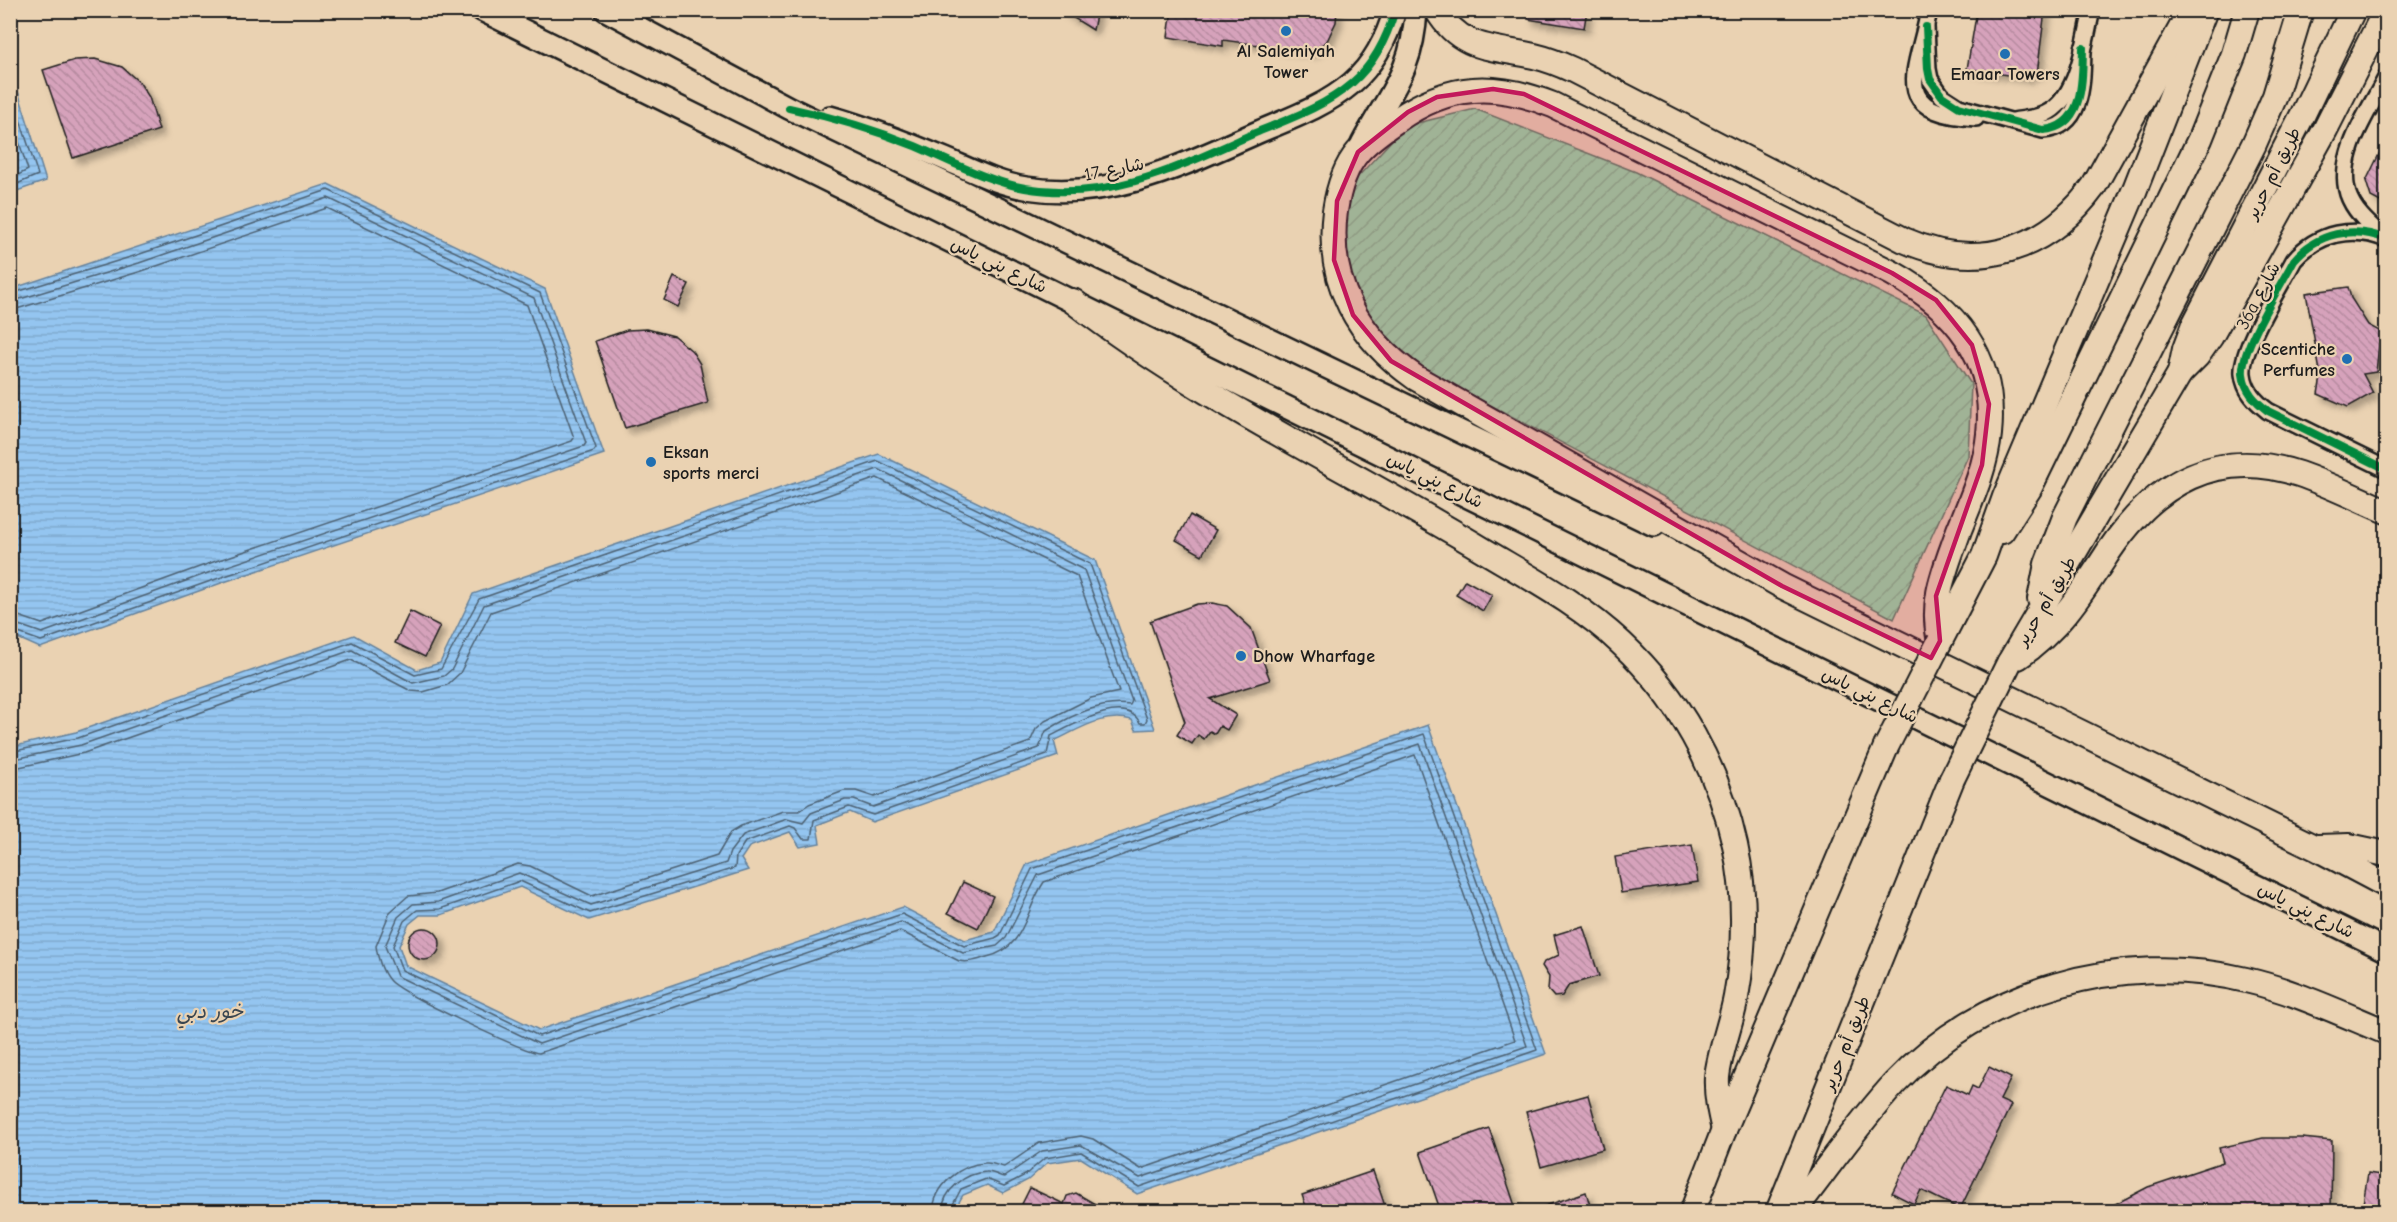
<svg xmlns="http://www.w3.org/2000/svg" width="2397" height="1222" font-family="'Comic Neue','Playpen Sans Arabic',sans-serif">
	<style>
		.garden { fill: url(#garden-furrows); stroke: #5a7b60; stroke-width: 1.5 }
		.water { fill: url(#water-rules); stroke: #64819b; stroke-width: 1.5 }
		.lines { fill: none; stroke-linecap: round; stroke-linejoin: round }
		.shore { stroke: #4c6071; stroke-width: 1.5 }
		.building { fill: url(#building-back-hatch); stroke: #1c1c1c; stroke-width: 1.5; filter: url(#shadow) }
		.street-casing { stroke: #1c1c1c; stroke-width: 20 }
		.secondary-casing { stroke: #1c1c1c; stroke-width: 26 }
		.primary-casing { stroke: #1c1c1c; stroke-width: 28 }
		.street { stroke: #ead2b2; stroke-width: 15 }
		.secondary { stroke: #ead2b2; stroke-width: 21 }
		.primary { stroke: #ead2b2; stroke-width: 24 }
		.primary-bridge-casing { stroke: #1c1c1c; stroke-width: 28; stroke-linecap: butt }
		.primary-bridge { stroke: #ead2b2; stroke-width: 24 }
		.cycleway-casing { stroke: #ead2b2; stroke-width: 11 }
		.cycleway { stroke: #00873e; stroke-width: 8 }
		.marked { fill: #c2185b; fill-opacity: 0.2; stroke: #c2185b; stroke-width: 4.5; stroke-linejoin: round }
		.poi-dot { fill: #1f6fb2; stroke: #ead2b2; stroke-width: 2 }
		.labels { text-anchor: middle; stroke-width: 4.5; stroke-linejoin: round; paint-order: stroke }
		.poi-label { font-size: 18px; font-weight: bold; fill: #1c1c1c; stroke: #ead2b2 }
		.street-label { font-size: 18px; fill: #1c1c1c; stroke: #ead2b2 }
		.water-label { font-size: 20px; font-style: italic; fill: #3a4651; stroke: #ead2b2 }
	</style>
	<defs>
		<pattern id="garden-furrows" width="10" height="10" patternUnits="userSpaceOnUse" patternTransform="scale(1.5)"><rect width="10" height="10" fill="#98daa5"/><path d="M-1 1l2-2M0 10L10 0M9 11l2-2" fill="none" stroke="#82ba8d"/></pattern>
		<pattern id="water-rules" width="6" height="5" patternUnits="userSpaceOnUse" patternTransform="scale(1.5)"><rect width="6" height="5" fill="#94c5f0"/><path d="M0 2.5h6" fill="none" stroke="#7fa9cd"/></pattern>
		<pattern id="building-back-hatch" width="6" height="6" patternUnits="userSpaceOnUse" patternTransform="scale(1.5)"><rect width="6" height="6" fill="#d6a2bb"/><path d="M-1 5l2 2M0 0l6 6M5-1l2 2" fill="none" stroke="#b78ba0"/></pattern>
		<filter id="shadow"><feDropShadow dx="5.5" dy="5.5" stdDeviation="3" flood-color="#0004"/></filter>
	</defs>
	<rect width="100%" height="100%" fill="#ead2b2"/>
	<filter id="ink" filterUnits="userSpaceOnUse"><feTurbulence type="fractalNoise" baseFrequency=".0167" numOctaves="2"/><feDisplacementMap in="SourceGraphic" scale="12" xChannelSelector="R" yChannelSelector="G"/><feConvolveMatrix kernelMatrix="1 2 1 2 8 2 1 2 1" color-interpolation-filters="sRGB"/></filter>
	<g filter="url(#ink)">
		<!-- garden -->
		<path class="garden" d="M1475 109 1636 172 1926 315 1971 384 1968 456 1894 619 1385 349 1349 301 1344 226 1354 181 1405 126Z"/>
		<!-- water -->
		<g class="water">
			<path d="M11 69 46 181 11 193H10Z"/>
			<path d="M328 184 545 289 604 454 224 582 40 648 11 635V289Z"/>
			<path d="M879 454 1095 560 1155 729 1136 730 1132 720C1103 712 1080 729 1054 741L1058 756 872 822 850 812 817 825 820 843 800 847 790 832 749 847 741 859 748 870 589 920 520 887 441 915H420L409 924 399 946 406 966 539 1030 903 907 965 940 994 932 1027 864 1428 725 1546 1054 1137 1194 1081 1158 1047 1163 1028 1180 1003 1193 987 1185 963 1195 954 1211H11V747L76 732 354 635 417 670 440 663 473 594Z"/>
		</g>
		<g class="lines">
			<!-- shore -->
			<g class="shore">
				<path d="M10 89 38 175 10 187"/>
				<path d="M10 114 28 170 10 179"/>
				<path d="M10 294 137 255 328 190 540 293 596 448 594 451 222 577 41 641 10 630"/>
				<path d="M10 302 139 263 328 198 534 298 586 443 584 446 219 569 42 633 10 622"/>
				<path d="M10 311 142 271 327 208 527 305 574 438 572 441 216 561 42 624 10 613"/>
				<path d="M10 752 78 738 352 642 415 675 441 669 479 599 878 461 1090 564 1147 719 1145 723H1140C1126 693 1071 726 1051 736L1047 754 873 815 849 807 814 820 811 839H803L795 828 790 826 745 842 736 856 735 868 590 913 520 881 440 909 417 910 404 921 393 946 402 970 539 1036 902 914 964 946 995 938 1000 935 1032 869 1424 734 1537 1050 1139 1187 1081 1152 1045 1158 1025 1175 1004 1186 986 1179 961 1189 949 1212"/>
				<path d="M10 760 81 745 352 650 413 683 444 676 452 669 484 605 878 469 1084 570 1132 701 1130 705C1100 701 1072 715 1046 731L1039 748 873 807 854 800H845L811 813 803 823 787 819 743 835 730 852 726 863 591 905 519 873 438 902 413 904 398 917 385 946 397 976 539 1044 901 922 963 953 997 946 1006 938 1038 875 1420 744 1527 1046 1140 1178 1081 1145 1042 1151 1004 1177C998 1176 992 1171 986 1172 965 1173 943 1190 942 1212"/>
				<path d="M10 769 84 753 351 660 411 691 423 692 447 685 460 673 491 612 877 478 1077 576 1119 692 1091 698 1045 721 1036 729 1030 742 874 797 856 791H844L809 804 799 811H783L741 826 731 832 717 856 592 896 530 866 518 864 437 893 408 896 390 912 376 946C377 956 382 972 389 980 399 993 522 1051 539 1053L900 931 959 961C969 963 978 960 987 957 1026 948 1024 912 1044 882L1415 755 1515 1040 1141 1169 1093 1139 1081 1136 1039 1143 1004 1167C998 1166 992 1162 985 1163 960 1164 934 1186 933 1212"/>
			</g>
		</g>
		<!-- building -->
		<g class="building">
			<path d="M1061 10H1097L1093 30Z"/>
			<path d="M1172 10H1337L1336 22 1327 41 1311 52 1223 40V46L1168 37Z"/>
			<path d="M1529 10H1587L1584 28 1528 19Z"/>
			<path d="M1977 10H2045L2037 74 2029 72 2028 78 1967 69Z"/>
			<path d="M95 59 122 67 140 83 149 97 159 130 73 158 43 70 75 60Z"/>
			<path d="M2386 140V205L2371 197 2366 181Z"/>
			<path d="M674 277 689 284 678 307 664 300Z"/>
			<path d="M2348 287 2351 298 2368 325 2383 333 2379 345 2376 372 2363 374 2373 393 2348 407 2318 394 2321 377 2306 293Z"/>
			<path d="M647 329 674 336 692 351 700 364 708 403 625 428 595 341 627 330Z"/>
			<path d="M1190 515 1216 530 1202 555 1176 540Z"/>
			<path d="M1465 580 1492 595 1483 611 1456 595Z"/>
			<path d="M1212 603 1227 606 1251 628 1270 680 1210 699 1236 715 1227 730 1220 726 1215 734 1210 731 1204 739 1198 735 1192 744 1177 735 1185 722 1150 621 1197 604Z"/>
			<path d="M410 611 440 626 425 657 395 643Z"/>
			<path d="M1692 845 1698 882 1621 893 1615 857Z"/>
			<path d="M963 882 993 896 978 928 948 913Z"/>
			<path d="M1583 926 1599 976 1569 985 1562 996 1554 997 1548 990 1549 977 1542 966 1544 962 1559 955 1554 935Z"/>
			<circle cx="424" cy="944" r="16"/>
			<path d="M1989 1067 2011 1078 2000 1100 2011 1105 1960 1209 1921 1190 1914 1204 1892 1193 1946 1085 1968 1095 1972 1086 1978 1089Z"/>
			<path d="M1588 1095 1603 1149 1541 1167 1526 1112Z"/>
			<path d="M1489 1128 1517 1212H1441L1420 1152Z"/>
			<path d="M2263 1138H2302L2332 1141 2331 1212H2100L2148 1187 2223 1162 2219 1148Z"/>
			<path d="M1373 1171 1387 1212H1308L1302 1195Z"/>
			<path d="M2368 1173 2386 1176V1212H2365L2366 1205 2363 1204Z"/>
			<path d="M1030 1188 1064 1204 1067 1196 1076 1193 1109 1212H1018Z"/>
			<path d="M1586 1192 1592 1212H1536V1209Z"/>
		</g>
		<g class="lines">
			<!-- street casing -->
			<g class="street-casing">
				<g id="street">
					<path d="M1929 10C1919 69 1885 113 1976 118"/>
					<path d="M1926 27 1928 69 1930 79 1942 96 1959 107 2043 130C2085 127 2082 79 2083 48"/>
					<path d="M2013 121C2023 119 2035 119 2045 114 2079 98 2084 43 2092 10"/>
					<path d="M2383 237C2370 225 2354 212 2348 194 2336 155 2369 111 2386 78"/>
					<path d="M2386 239C2353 225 2317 233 2294 260 2281 285 2240 349 2243 374 2245 391 2255 401 2268 411L2386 469"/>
				</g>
			</g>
			<!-- secondary casing -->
			<g class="secondary-casing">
				<g id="secondary">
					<path d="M482 10 2386 950"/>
					<path d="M606 10 789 108 1654 525"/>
					<path d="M830 117C870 128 907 143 945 159 971 170 998 184 1026 188 1110 201 1181 166 1256 133 1289 119 1324 107 1352 83 1374 64 1387 38 1395 10"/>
					<path d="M1362 144C1389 93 1413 72 1416 10"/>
				</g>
			</g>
			<!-- primary casing -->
			<g class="primary-casing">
				<g id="primary">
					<path d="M1437 10C1461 51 1494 47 1534 56 1547 59 1560 64 1573 70L1904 240C1979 273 2047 250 2094 186L2191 10"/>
					<path d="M1073 301C1198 398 1344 466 1480 548 1528 577 1580 604 1621 643 1679 697 1718 768 1735 845 1746 895 1745 947 1736 997 1731 1024 1720 1050 1717 1077 1716 1095 1720 1113 1724 1130"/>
					<path d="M2180 373 2197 356 2211 336 2325 130 2386 10"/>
					<path d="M2002 531 2029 489 2200 139 2234 54 2247 10"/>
					<path d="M2040 599 2047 564 2065 517 2254 144 2275 96 2301 10"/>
					<path d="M1940 641C1930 600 1946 568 1959 530 1971 500 1986 467 1989 434 1997 357 1955 308 1892 273L1553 105C1495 82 1449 83 1397 120 1384 129 1369 139 1358 152 1345 167 1338 191 1335 211 1326 282 1358 338 1416 378L1782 586 2316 848 2386 885"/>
					<path d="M1940 641 1984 556 2005 497 2135 189 2205 10"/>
					<path d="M2018 657C2059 630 2083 591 2109 551 2155 483 2216 447 2299 474 2328 484 2358 499 2386 511"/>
					<path d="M2009 663 2180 373 2185 349 2194 325 2302 116 2353 10"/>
					<path d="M2318 847 2349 846 2386 854"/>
					<path d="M1692 1212 1724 1130 1886 747"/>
					<path d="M1778 1212 1952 779"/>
					<path d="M1793 1212C1827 1169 1858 1123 1895 1083 1982 990 2122 950 2246 980 2294 991 2340 1013 2386 1032"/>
				</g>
			</g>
			<!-- street -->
			<use href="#street" class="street"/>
			<!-- secondary -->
			<use href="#secondary" class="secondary"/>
			<!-- primary -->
			<use href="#primary" class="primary"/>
			<!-- primary-bridge casing -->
			<g class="primary-bridge-casing">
				<g id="primary-bridge">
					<path d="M1886 747 1940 641"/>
					<path d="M1952 779 2009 663"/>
				</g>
			</g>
			<!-- primary-bridge -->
			<use href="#primary-bridge" class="primary-bridge"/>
			<!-- cycleway casing -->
			<g class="cycleway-casing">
				<g id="cycleway">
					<path d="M1926 27 1928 69 1930 79 1942 96 1959 107 2043 130C2085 127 2082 79 2083 48"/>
					<path d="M789 108C832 117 873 129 915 146 950 161 987 181 1025 188 1109 203 1181 166 1255 133 1289 119 1324 107 1352 83 1374 64 1387 38 1395 10"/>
					<path d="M2386 239C2353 225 2317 233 2294 260 2281 285 2240 349 2243 374 2245 391 2255 401 2268 411L2386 469"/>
				</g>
			</g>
			<!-- cycleway -->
			<use href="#cycleway" class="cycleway"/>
		</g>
	</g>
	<!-- marked area -->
	<path class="marked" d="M1493 89 1524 94 1892 273 1936 300 1972 345 1989 404 1982 465 1936 596 1940 641 1931 658 1782 586 1391 361 1353 315 1334 260 1337 201 1358 152 1408 112 1437 97Z"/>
	<!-- markers -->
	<g class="poi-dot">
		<circle cx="1286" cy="31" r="6"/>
		<circle cx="2005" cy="54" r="6"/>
		<circle cx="2347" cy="359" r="6"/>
		<circle cx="651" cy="462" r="6"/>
		<circle cx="1241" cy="656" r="6"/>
	</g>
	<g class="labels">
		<!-- poi labels -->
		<g class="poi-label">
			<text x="1286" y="57">Al Salemiyah<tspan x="1286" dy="21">Tower</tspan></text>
			<text x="2005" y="80">Emaar Towers</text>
			<text x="2335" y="355" text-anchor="end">Scentiche<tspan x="2335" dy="21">Perfumes</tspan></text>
			<text x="663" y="458" text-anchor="start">Eksan<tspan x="663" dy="21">sports merci</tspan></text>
			<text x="1253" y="662" text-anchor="start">Dhow Wharfage</text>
		</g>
		<!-- street labels -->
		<g class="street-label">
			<text transform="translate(1114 169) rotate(-11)" y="6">شارع 17</text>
			<text transform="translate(2273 173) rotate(-63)" y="6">طريق أم حرير</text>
			<text transform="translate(999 265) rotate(26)" y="6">شارع بني ياس</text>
			<text transform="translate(2258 296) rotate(-62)" y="6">36a شارع</text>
			<text transform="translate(1435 480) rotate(26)" y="6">شارع بني ياس</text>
			<text transform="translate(2046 601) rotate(-59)" y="6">طريق أم حرير</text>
			<text transform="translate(1870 695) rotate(26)" y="6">شارع بني ياس</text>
			<text transform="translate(2306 910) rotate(26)" y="6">شارع بني ياس</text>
			<text transform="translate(1846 1043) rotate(-68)" y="6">طريق أم حرير</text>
		</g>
		<!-- water labels -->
		<g class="water-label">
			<text x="210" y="1018">خور دبي</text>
		</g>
	</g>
	<!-- margin -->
	<rect width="2397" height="1222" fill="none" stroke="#ead2b2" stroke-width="36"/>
	<rect x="18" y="18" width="2361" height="1186" fill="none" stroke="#1c1c1c" stroke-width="2" filter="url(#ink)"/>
</svg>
